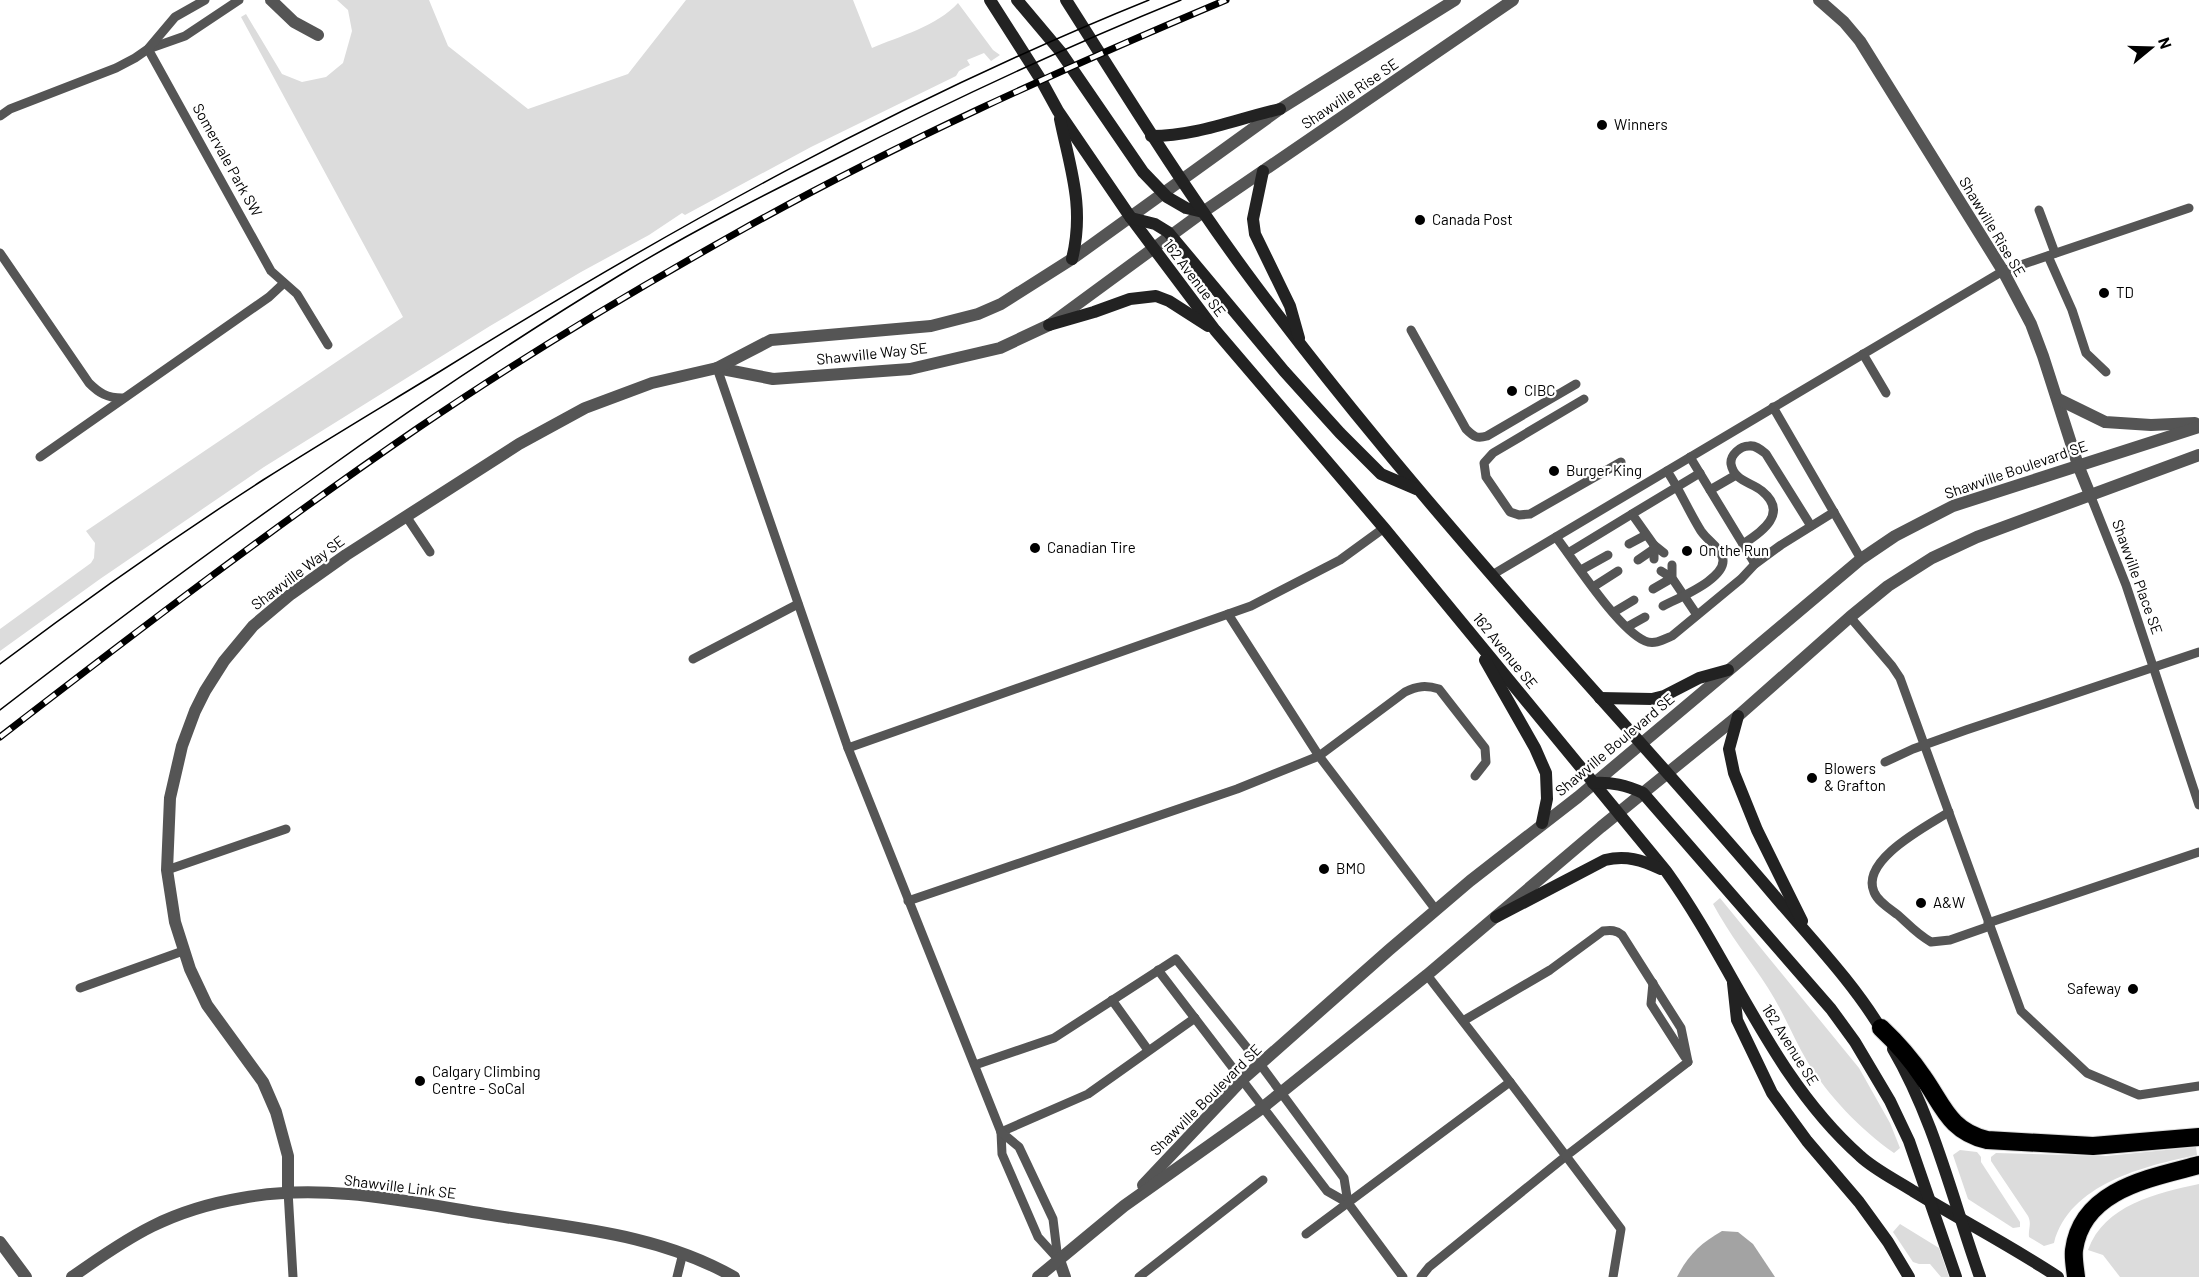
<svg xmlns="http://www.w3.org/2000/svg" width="2199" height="1277" font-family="Barlow,sans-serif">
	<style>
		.green { fill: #dcdcdc }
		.water { fill: #a3a3a3 }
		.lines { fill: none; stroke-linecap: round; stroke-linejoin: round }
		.motorway-casing { stroke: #dbdbdb; stroke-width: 20 }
		.service { stroke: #555; stroke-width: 9 }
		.minor { stroke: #555; stroke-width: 12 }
		.tertiary { stroke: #555; stroke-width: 12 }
		.secondary { stroke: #222; stroke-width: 12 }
		.motorway { stroke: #000; stroke-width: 18 }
		.tram { stroke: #000; stroke-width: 1.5 }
		.rail-casing { stroke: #000; stroke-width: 7 }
		.rail { stroke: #fff; stroke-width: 4.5; stroke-dasharray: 14; stroke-linecap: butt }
		.poi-dot { fill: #000; stroke: #fff; stroke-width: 2 }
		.labels { text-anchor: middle; stroke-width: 4.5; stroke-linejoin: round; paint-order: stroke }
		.street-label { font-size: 15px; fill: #000; stroke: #fff }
		.poi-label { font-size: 15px; fill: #000; stroke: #fff; text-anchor: start }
	</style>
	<rect width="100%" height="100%" fill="#fff"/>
	<!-- green -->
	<g class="green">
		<path d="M337 0H429L448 46 528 109 628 74 686 0H853L872 48C900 36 937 26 958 3L993 50 1000 55 991 61 984 53 967 60 970 65 959 71 956 76 811 147 685 215 682 213 649 235 581 272 490 326 264 467 100 579 0 651V629L91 563 94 558 95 543 86 531 403 317 241 17 246 14 282 74 302 82 326 77 343 63 352 31 348 10Z"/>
		<path d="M1720 898 1859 1068 1890 1123 1900 1148 1894 1153C1860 1129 1829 1097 1807 1061 1793 1037 1783 1011 1768 988 1750 960 1729 934 1713 904Z"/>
		<path d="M2196 1147 2197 1155C2144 1166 2069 1184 2054 1243L2044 1246 2029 1237C2028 1229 2032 1224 2028 1216L1991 1161V1157L1996 1153 2106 1156Z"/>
		<path d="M1960 1150 1977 1152 1981 1157V1162L2020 1222V1227L2013 1228 1968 1199 1953 1155Z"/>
		<path d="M2199 1184V1277H2120L2103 1255 2088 1250C2104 1205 2157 1193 2199 1184Z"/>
		<path d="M1900 1224 1939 1248 1949 1277H1941L1930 1264H1919L1913 1262 1893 1232Z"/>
	</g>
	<!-- water -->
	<path class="water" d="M1722 1231 1738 1232 1753 1244 1775 1277H1677C1688 1255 1701 1243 1722 1231Z"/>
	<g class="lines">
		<!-- motorway casing -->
		<g class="motorway-casing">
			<g id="motorway">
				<path d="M1881 1028C1897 1043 1911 1059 1923 1077 1943 1105 1949 1131 1987 1140L2093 1146 2199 1137"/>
				<path d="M2076 1277C2075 1268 2073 1258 2074 1250 2082 1189 2151 1178 2199 1165"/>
			</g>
		</g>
		<!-- service -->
		<g class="service">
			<path d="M151 48 185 36 239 0"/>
			<path d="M148 49 271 271 297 294 328 345"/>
			<path d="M0 116 10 109 116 68 135 58 148 49 175 17 205 0"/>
			<path d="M2039 210 2055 253"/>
			<path d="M0 253 89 383C99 393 107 398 122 398"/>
			<path d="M2048 256 2072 310 2086 353 2106 372"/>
			<path d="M1411 330 1466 429C1474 437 1477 439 1487 436L1576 384"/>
			<path d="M1863 354 1886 393"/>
			<path d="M717 368 848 748 1001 1132 1002 1154 1038 1237 1059 1260"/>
			<path d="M1584 399 1493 453 1484 463 1486 477 1510 512 1519 515 1530 514 1621 462"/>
			<path d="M1773 407 1861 559"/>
			<path d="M40 457 269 297 284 283"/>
			<path d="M1690 457 1755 564"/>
			<path d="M1710 490 1736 475"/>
			<path d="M2091 497 2126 585 2199 805"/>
			<path d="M406 516 430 552"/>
			<path d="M1556 537C1575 562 1618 629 1645 641 1654 645 1663 640 1672 636L1741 579 1755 564 1781 545 1834 512"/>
			<path d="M1629 544 1646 535"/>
			<path d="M1743 544C1762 532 1789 513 1762 491 1751 482 1734 481 1731 464 1730 455 1740 446 1749 446 1756 445 1761 450 1766 454L1811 526"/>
			<path d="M1654 545 1632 514 1700 473"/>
			<path d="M1568 553 1632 514"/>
			<path d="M1654 559V545L1664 553"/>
			<path d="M1638 560 1654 549"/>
			<path d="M1672 565V578L1697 615"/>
			<path d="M1581 570 1608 555"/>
			<path d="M1492 575 2003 271 2189 208"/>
			<path d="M1593 587 1618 571"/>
			<path d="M1653 589 1672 578 1661 571"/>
			<path d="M1663 606C1678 598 1731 577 1722 556 1718 546 1707 540 1701 531 1689 512 1680 490 1667 471"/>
			<path d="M1614 612 1634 600"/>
			<path d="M1228 614 1319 756 1405 692C1417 686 1426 685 1439 689L1485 748 1486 762 1475 776"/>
			<path d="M1850 617 1892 666 1900 678 2021 1011 2087 1073 2139 1095 2199 1086"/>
			<path d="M1627 627 1645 617"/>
			<path d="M693 659 798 604"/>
			<path d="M848 748 1251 606 1340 560 1384 528"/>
			<path d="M1885 762 1913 749 1966 730 2199 652"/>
			<path d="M1949 812C1927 826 1860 860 1874 892 1878 902 1890 909 1898 915 1908 924 1918 935 1931 942L1950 940 1990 926"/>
			<path d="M167 870 286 829"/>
			<path d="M908 901 1237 789 1319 756 1436 910"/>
			<path d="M1988 923 2199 852"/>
			<path d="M1158 970 1327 1191 1348 1203 1403 1277"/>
			<path d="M1653 983 1651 1004 1685 1057"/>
			<path d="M80 988 183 951"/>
			<path d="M1112 1000 1148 1050"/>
			<path d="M1463 1021 1550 970 1603 931C1611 930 1616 930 1622 935L1681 1028 1688 1062"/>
			<path d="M975 1065 1054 1038 1176 959 1260 1064 1344 1178 1348 1203"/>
			<path d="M1001 1132 1088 1094 1195 1018"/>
			<path d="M1001 1132 1019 1147 1053 1219 1058 1260"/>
			<path d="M288 1191 293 1277"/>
			<path d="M1306 1234 1510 1082 1427 975"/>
			<path d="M677 1277 683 1253"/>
			<path d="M1139 1277 1263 1180"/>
			<path d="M1421 1277 1429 1267 1566 1156 1510 1082"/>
			<path d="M1613 1277 1621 1229 1566 1156 1688 1062"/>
		</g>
		<!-- minor -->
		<g class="minor">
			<path d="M271 0 294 22 318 35"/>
			<path d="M1819 0 1844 22 1860 41 2003 271 2031 324 2043 356 2078 465 2091 497"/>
			<path d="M717 368 773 379 910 369 1000 348 1049 325 1203 212 1513 0"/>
			<path d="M288 1191V1156L276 1112 263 1082 207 1005 190 969 175 922 167 870 170 798 182 746 195 711 205 691 224 661 253 626 291 594 346 555 519 444 585 408 652 383 717 368 771 340 931 326 978 314 1001 304 1072 259 1280 109 1455 0"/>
			<path d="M1059 1260 1065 1277"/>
			<path d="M72 1277C131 1235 170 1210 242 1198 323 1183 405 1201 485 1214 571 1228 657 1233 734 1277"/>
		</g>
		<!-- tertiary -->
		<g class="tertiary">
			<path d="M2058 399 2105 422 2151 425 2195 423"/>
			<path d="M1143 1185 1243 1079 1389 950 1470 881 1578 797 1861 559 1895 536 1953 506 2199 427"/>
			<path d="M0 1242 26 1277"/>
			<path d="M1038 1277 1124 1206 1262 1108 1427 975 1601 827 1738 716 1850 617 1888 586 1932 558 1977 537 2199 455"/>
		</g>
		<!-- secondary -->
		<g class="secondary">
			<path d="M990 0 1041 80 1058 111 1131 218 1215 330 1384 528 1666 871C1733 964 1772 1078 1860 1156 1875 1170 1896 1180 1913 1191 1961 1220 2011 1246 2058 1277"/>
			<path d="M1017 0 1060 51 1143 172 1167 197 1186 208 1203 212"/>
			<path d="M1066 0C1124 91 1181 184 1245 271 1334 392 1432 507 1531 620 1612 712 1694 801 1773 894 1811 939 1854 983 1884 1034"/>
			<path d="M1060 119C1070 168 1085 207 1072 259"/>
			<path d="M1151 136C1197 136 1236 119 1280 109"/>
			<path d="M1263 171 1253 219 1255 234 1290 306 1299 338"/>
			<path d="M1131 218 1155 224 1168 232 1284 371 1340 433 1381 474 1416 489"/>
			<path d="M1049 325 1094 312 1130 299 1156 296 1169 301 1208 326"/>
			<path d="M1485 660 1535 748 1546 773 1547 799 1542 823"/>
			<path d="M1600 698 1652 699 1664 696 1699 678 1728 670"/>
			<path d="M1738 716 1729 749 1734 773 1757 830 1802 921"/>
			<path d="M1593 783C1612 782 1626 785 1643 793L1831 1009 1855 1042 1890 1101 1909 1141 1956 1277"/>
			<path d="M1496 917 1605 860C1626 855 1642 860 1661 869"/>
			<path d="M1733 983 1737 1020 1772 1093 1807 1141 1859 1202 1888 1242 1909 1277"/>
			<path d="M1893 1049C1934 1119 1953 1201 1980 1277"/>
		</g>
		<!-- motorway -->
		<use href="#motorway" class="motorway"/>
		<!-- tram -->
		<g class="tram">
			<path d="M0 664C85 600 173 538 263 480 321 443 380 408 439 372 666 231 901 100 1149 0"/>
			<path d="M0 710C101 632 203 556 307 483 409 410 513 340 620 275 689 233 762 196 834 160 948 102 1063 48 1181 0"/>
		</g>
		<!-- rail casing -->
		<g class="rail-casing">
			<path id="rail" d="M0 737C137 631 275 526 418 428 521 358 629 293 738 232 895 144 1060 70 1226 0"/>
		</g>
		<!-- rail -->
		<use href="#rail" class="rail"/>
	</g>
	<!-- markers -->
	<g class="poi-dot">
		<circle cx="1602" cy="125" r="6"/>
		<circle cx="1420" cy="220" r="6"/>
		<circle cx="2104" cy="293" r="6"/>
		<circle cx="1512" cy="391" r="6"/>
		<circle cx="1554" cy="471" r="6"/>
		<circle cx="1035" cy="548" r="6"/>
		<circle cx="1687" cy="551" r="6"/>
		<circle cx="1812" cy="778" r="6"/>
		<circle cx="1324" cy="869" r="6"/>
		<circle cx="1921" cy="903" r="6"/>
		<circle cx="2133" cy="989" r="6"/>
		<circle cx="420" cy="1081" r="6"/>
	</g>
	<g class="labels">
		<!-- street labels -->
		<g class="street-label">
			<text transform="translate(1350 94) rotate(-34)" y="5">Shawville Rise SE</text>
			<text transform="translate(227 160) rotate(61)" y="5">Somervale Park SW</text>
			<text transform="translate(1992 227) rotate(59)" y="5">Shawville Rise SE</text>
			<text transform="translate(1194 278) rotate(53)" y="5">162 Avenue SE</text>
			<text transform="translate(872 354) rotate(-6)" y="5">Shawville Way SE</text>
			<text transform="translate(2016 470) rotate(-19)" y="5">Shawville Boulevard SE</text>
			<text transform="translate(298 573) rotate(-37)" y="5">Shawville Way SE</text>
			<text transform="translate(2137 577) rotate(70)" y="5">Shawville Place SE</text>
			<text transform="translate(1505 651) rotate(51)" y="5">162 Avenue SE</text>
			<text transform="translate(1615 745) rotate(-40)" y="5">Shawville Boulevard SE</text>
			<text transform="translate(1790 1045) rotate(58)" y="5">162 Avenue SE</text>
			<text transform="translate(1206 1100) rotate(-45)" y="5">Shawville Boulevard SE</text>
			<text transform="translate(400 1187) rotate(7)" y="5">Shawville Link SE</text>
		</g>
		<!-- poi labels -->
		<g class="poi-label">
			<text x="1614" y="130">Winners</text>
			<text x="1432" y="225">Canada Post</text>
			<text x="2116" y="298">TD</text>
			<text x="1524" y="396">CIBC</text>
			<text x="1566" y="476">Burger King</text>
			<text x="1047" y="553">Canadian Tire</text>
			<text x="1699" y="556">On the Run</text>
			<text x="1824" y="774">Blowers<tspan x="1824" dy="17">&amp; Grafton</tspan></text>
			<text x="1336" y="874">BMO</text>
			<text x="1933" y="908">A&amp;W</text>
			<text x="2121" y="994" text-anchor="end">Safeway</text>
			<text x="432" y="1077">Calgary Climbing<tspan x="432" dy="17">Centre - SoCal</tspan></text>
		</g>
	</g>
	<!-- north arrow -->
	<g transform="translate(2151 48) rotate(71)" stroke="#ffffff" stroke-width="4.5" paint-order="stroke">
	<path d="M0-4.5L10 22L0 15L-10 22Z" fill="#000000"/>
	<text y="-9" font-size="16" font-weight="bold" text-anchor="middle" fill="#000000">N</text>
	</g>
</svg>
